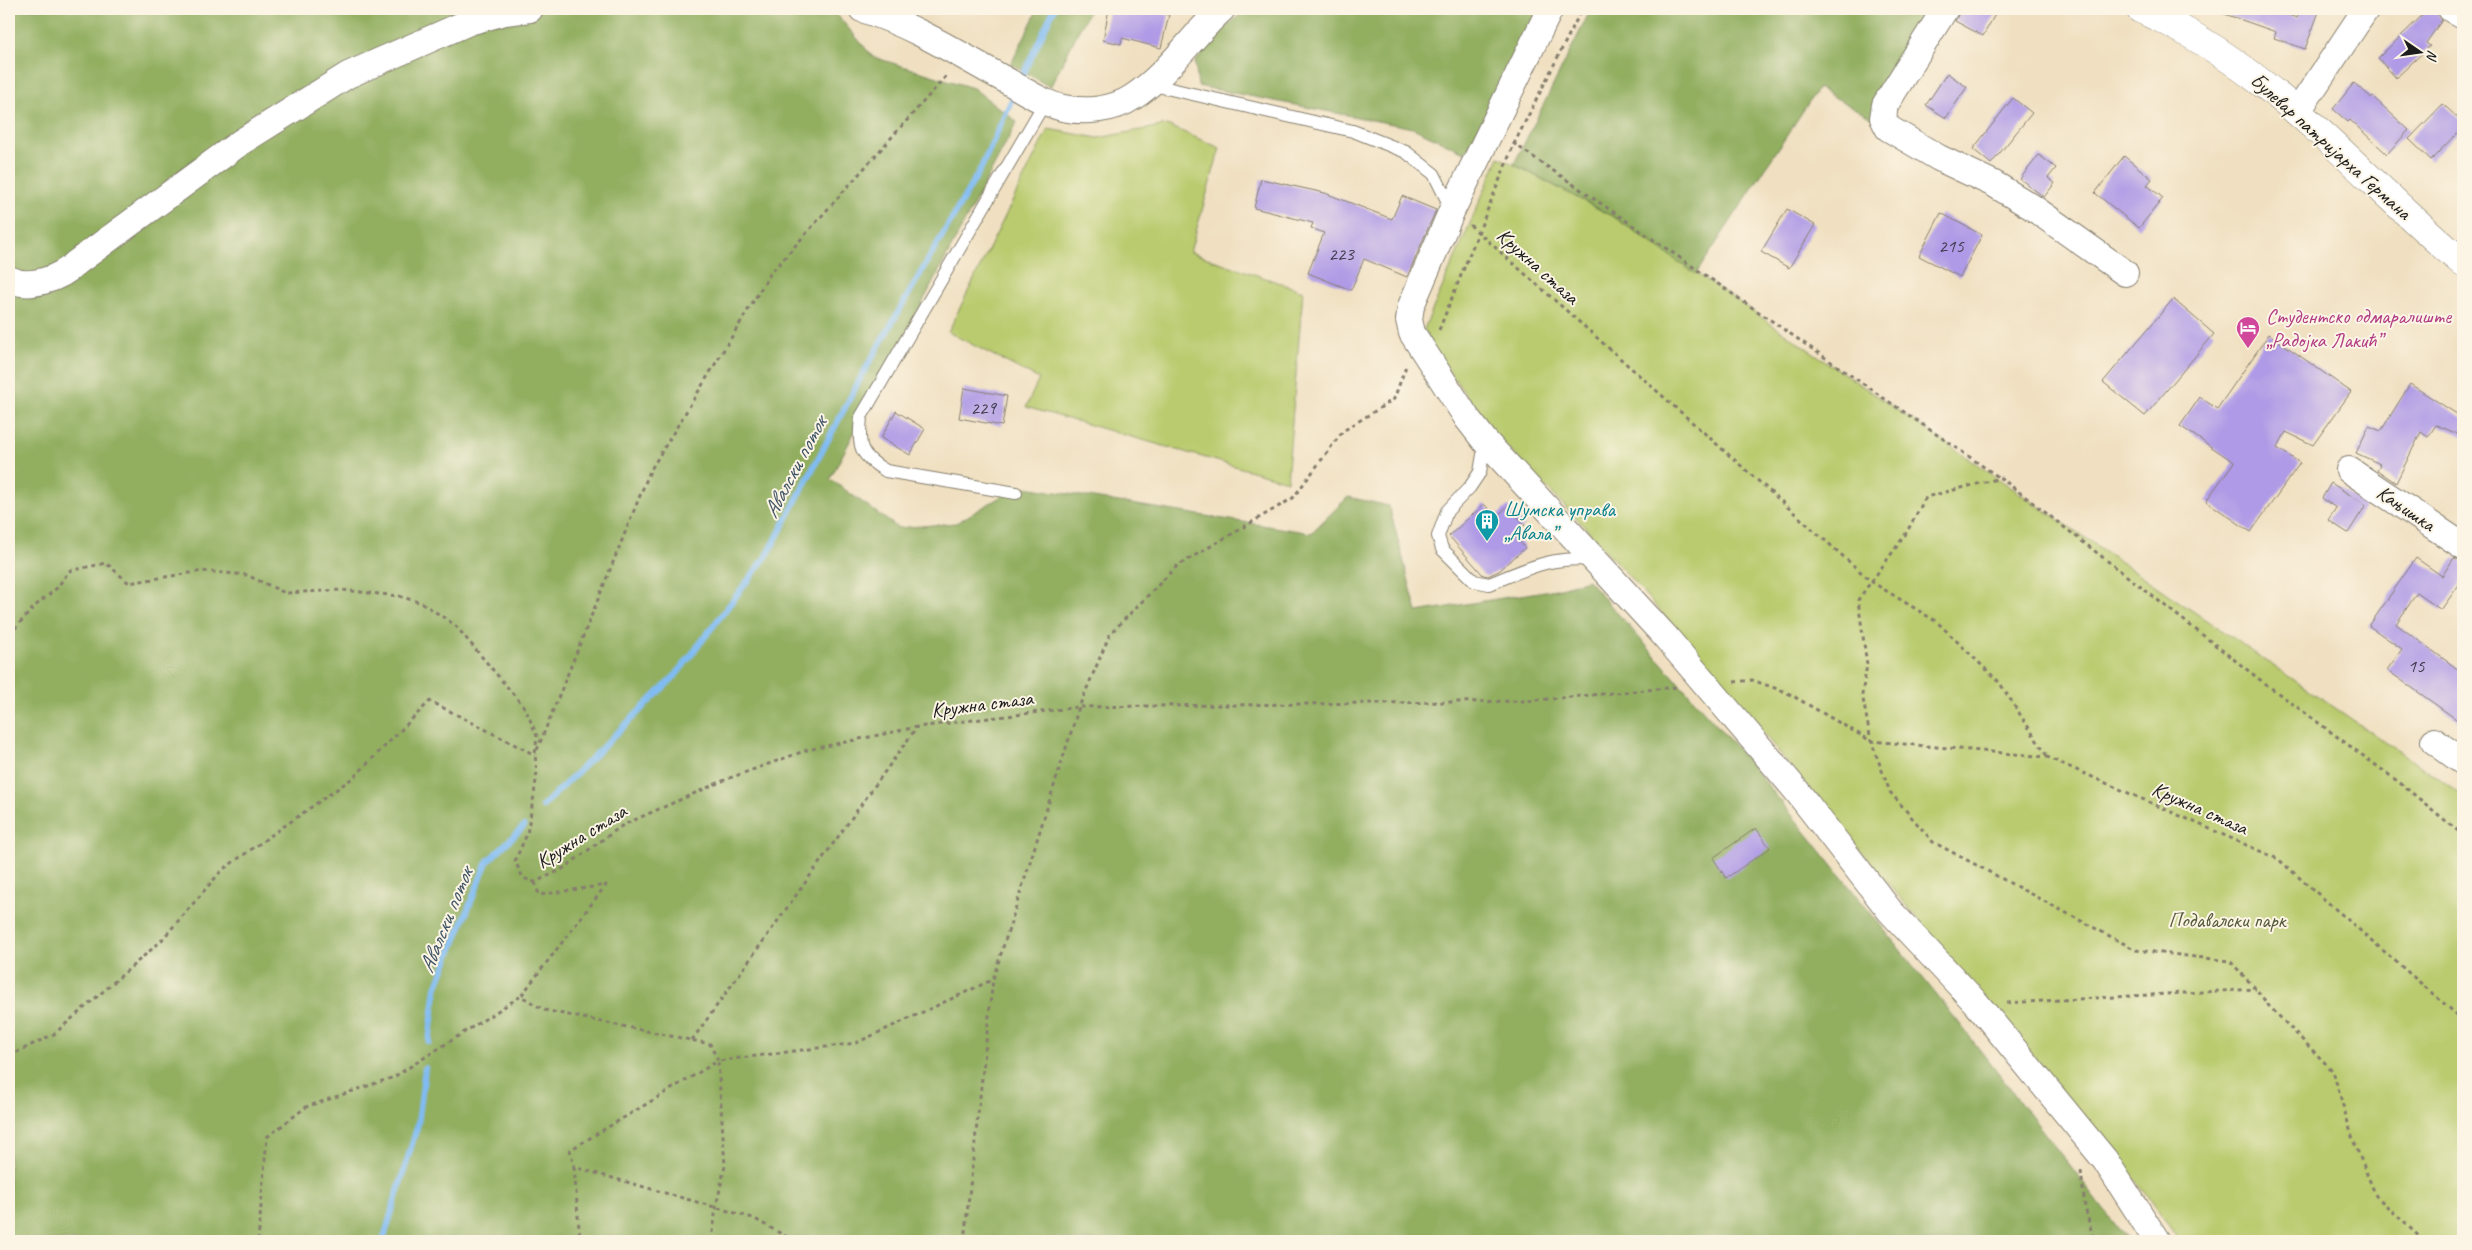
<svg xmlns="http://www.w3.org/2000/svg" width="2472" height="1250" font-family="Caveat,sans-serif">
	<style>
		.green { fill: #b9cb6e; stroke: #6a7445 }
		.forest { fill: #92af61; stroke: #57663e }
		.lines { fill: none; stroke-linecap: round; stroke-linejoin: round }
		.stream { stroke: #80bcf3; stroke-width: 6 }
		.building { fill: #ae9ae6 }
		.lane-casing { stroke: #867e6e; stroke-width: 14 }
		.street-casing { stroke: #867e6e; stroke-width: 28 }
		.secondary-casing { stroke: #867e6e; stroke-width: 29 }
		.path { stroke: #867e6e; stroke-width: 3; stroke-dasharray: 4 4; stroke-linecap: butt }
		.lane { stroke: #fff; stroke-width: 12 }
		.street { stroke: #fff; stroke-width: 26 }
		.secondary { stroke: #fff; stroke-width: 28 }
		.labels { text-anchor: middle; stroke-width: 4; stroke-linejoin: round; paint-order: stroke }
		.number-label { font-size: 19px; fill: #403c4e }
		.street-label { font-size: 21px; fill: #1c1c1c; stroke: #fcf5e5 }
		.hotel-label { font-size: 21px; fill: #b23c85; stroke: #fcf5e5; text-anchor: start }
		.culture-label { font-size: 21px; fill: #0d838f; stroke: #fcf5e5; text-anchor: start }
		.park-label { font-size: 21px; fill: #535939; stroke: #fcf5e5 }
		.water-label { font-size: 22px; font-style: italic; fill: #3f5467; stroke: #fcf5e5 }
	</style>
	<rect width="100%" height="100%" fill="#fcf5e5"/>
	<filter id="ink" filterUnits="userSpaceOnUse"><feTurbulence type="fractalNoise" baseFrequency=".02" numOctaves="2"/><feDisplacementMap in="SourceGraphic" scale="10" xChannelSelector="R" yChannelSelector="G"/><feConvolveMatrix kernelMatrix="1 2 1 2 8 2 1 2 1" color-interpolation-filters="sRGB"/></filter>
	<filter id="wash" filterUnits="userSpaceOnUse"><feTurbulence type="fractalNoise" baseFrequency=".0096" numOctaves="4" result="noise"/><feDisplacementMap in="SourceGraphic" scale="20" xChannelSelector="R" yChannelSelector="G"/><feGaussianBlur stdDeviation="1.12" result="paint"/><feColorMatrix in="noise" values="0 0 0 0 0 0 0 0 0 0 0 0 0 0 0 0 0 1.4 0 .05"/><feComposite in="paint" operator="in"/></filter>
	<g filter="url(#wash)">
		<rect width="100%" height="100%" fill="#f0e0c1"/>
		<!-- green -->
		<g class="green">
			<path d="M1167 125 1220 148 1190 252 1303 291 1287 481 1026 407 1039 379 948 332 1048 129 1098 138Z"/>
			<path d="M1499 157 1614 217 2463 795V1241H2178L2153 1202 1684 638 1583 525 1494 434 1431 346 1424 329Z"/>
		</g>
		<!-- forest -->
		<g class="forest">
			<path d="M9 9H832L873 57 973 88 1017 122 830 479 898 528 956 523 1019 486 1311 533 1348 497 1389 506 1417 612 1557 589 1588 580 1750 763 1959 1023 2128 1241H9Z"/>
			<path d="M1038 9H1090L1050 87 1011 64Z"/>
			<path d="M1247 9H1541L1466 153 1413 128 1198 86 1195 62 1220 32Z"/>
			<path d="M1591 9H1943L1877 121 1818 88 1696 274 1614 217 1514 164Z"/>
		</g>
		<g class="lines">
			<!-- stream -->
			<g class="stream">
				<path d="M1023 75 1054 9"/>
				<path d="M543 806 676 675 768 554 861 377 981 168 1012 99"/>
				<path d="M429 1042 436 988 487 862 524 826"/>
				<path d="M383 1241 418 1124 425 1068"/>
			</g>
		</g>
		<g id="blocks">
			<!-- building -->
			<g class="building">
				<path d="M1109 9H1147L1169 15 1161 48 1122 38 1121 44 1103 40Z"/>
				<path d="M1961 9H1998L1983 36 1955 21Z"/>
				<path d="M2217 9H2271L2297 18 2301 9H2320L2305 49 2274 38 2276 32 2216 11Z"/>
				<path d="M2429 9 2436 11 2442 20 2426 43 2430 46 2396 78 2378 58Z"/>
				<path d="M1947 73 1967 87 1946 118 1926 105Z"/>
				<path d="M2354 83 2372 98 2373 97 2409 130 2387 154 2350 120 2348 122 2333 109Z"/>
				<path d="M2013 98 2032 113 1991 164 1973 149Z"/>
				<path d="M2443 104 2463 123V127L2431 160 2409 139Z"/>
				<path d="M2039 155 2056 168 2048 178 2055 183 2044 197 2020 179Z"/>
				<path d="M2124 156 2152 179 2147 185 2163 198 2139 228 2095 193Z"/>
				<path d="M1261 179 1325 193 1392 219 1402 196 1436 210 1407 277 1364 259 1351 290 1308 273 1324 233 1311 228 1313 223 1254 208Z"/>
				<path d="M1787 209 1815 225 1789 268 1761 252Z"/>
				<path d="M1941 213 1982 235 1960 277 1919 256Z"/>
				<path d="M2173 299 2214 334 2145 416 2103 382Z"/>
				<path d="M2269 334 2351 392 2313 445 2286 432 2277 448 2300 463 2251 532 2206 501 2234 462 2180 426 2200 397 2217 409Z"/>
				<path d="M2410 384 2463 418V436L2436 425 2428 437 2421 432 2396 483 2377 470 2380 464 2356 453 2369 426 2381 431Z"/>
				<path d="M964 388 1007 396 1002 426 959 418Z"/>
				<path d="M896 411 925 429 910 455 881 438Z"/>
				<path d="M2331 483 2366 505 2348 533 2328 520 2336 508 2322 498Z"/>
				<path d="M1484 504 1496 517 1508 506 1525 525 1514 535 1525 548 1499 571 1488 576 1483 575 1449 536Z"/>
				<path d="M2416 558 2442 576 2454 558 2463 561V579L2441 610 2417 593 2396 624 2463 673V724L2387 670 2402 649 2369 626Z"/>
				<path d="M1756 828 1770 848 1726 878 1713 858Z"/>
			</g>
		</g>
	</g>
	<g filter="url(#ink)">
		<use href="#blocks" fill-opacity="0" stroke="#867e6e" stroke-width="1"/>
		<g class="lines">
			<!-- lane casing -->
			<g class="lane-casing">
				<g id="lane">
					<path d="M1149 84 1353 131 1406 152 1434 174 1452 210"/>
					<path d="M1485 443 1480 472 1470 487 1447 511 1438 536 1442 549 1474 581 1489 584C1527 569 1550 556 1592 560"/>
					<path d="M1016 493 886 471C859 455 858 447 861 417L1045 102"/>
				</g>
			</g>
			<!-- street casing -->
			<g class="street-casing">
				<g id="street">
					<path d="M862 9C912 25 957 53 1002 78 1021 88 1041 103 1063 108 1085 113 1114 110 1133 97 1168 74 1191 37 1222 9"/>
					<path d="M1550 9 1452 210 1411 306 1409 320 1412 333 1467 418 1485 441 1664 635 1796 790 1890 911 1977 1004 2105 1160 2157 1241"/>
					<path d="M1945 9 1885 105 1883 118 1888 128 1939 158 1994 184 2032 207 2125 273"/>
					<path d="M2451 9 2463 16"/>
					<path d="M2298 111 2366 9"/>
					<path d="M9 279C29 290 61 278 76 263L241 142 348 75 469 22 505 12 530 9"/>
					<path d="M2349 470 2463 546"/>
					<path d="M2434 741 2463 762"/>
				</g>
			</g>
			<!-- secondary casing -->
			<g class="secondary-casing">
				<path id="secondary" d="M2140 9C2269 64 2358 175 2463 263"/>
			</g>
			<!-- path -->
			<g class="path">
				<path d="M1513 143 2000 478"/>
				<path d="M1470 225 1872 582 1937 622 1999 682 2047 756"/>
				<path d="M1439 330 1514 144 1582 9"/>
				<path d="M9 635 35 606 57 588 69 571 106 563 129 583 202 571 247 575 285 593 342 590 399 596 422 603 455 625 525 708 537 736 535 755 537 772 534 795 527 834 515 861 523 878 535 882 561 870 623 825 727 779 807 750 917 727 1079 707 1527 701 1678 687"/>
				<path d="M1734 682 1752 680 1786 692 1871 741 2047 757 2278 859 2463 1020"/>
				<path d="M537 750 650 471 770 274 948 74"/>
				<path d="M535 882 539 895 606 885 521 996 544 1010 710 1044 718 1061 570 1150 574 1167 753 1218 794 1241"/>
				<path d="M2007 1003 2256 989"/>
				<path d="M692 1040 917 727"/>
				<path d="M9 1056 54 1034 160 942 222 870 354 777 430 701 535 755"/>
				<path d="M574 1167 580 1241"/>
				<path d="M2081 1171 2085 1207 2094 1241"/>
				<path d="M258 1241 267 1137 306 1107 394 1077 521 996"/>
				<path d="M712 1241 716 1207 725 1166 718 1061 856 1043 992 980"/>
				<path d="M964 1241 993 979 1079 707 1110 634 1177 566 1293 498 1343 431 1394 399 1406 366"/>
				<path d="M2424 1241 2376 1196 2353 1140 2333 1071 2269 1006 2256 989 2230 961 2136 950 1933 842 1890 792 1871 741 1862 694 1867 665 1858 600 1905 535 1926 497 2001 478 2259 679 2400 783 2463 835"/>
			</g>
			<!-- lane -->
			<use href="#lane" class="lane"/>
			<!-- street -->
			<use href="#street" class="street"/>
			<!-- secondary -->
			<use href="#secondary" class="secondary"/>
		</g>
	</g>
	<!-- icons -->
	<defs>
		<g id="hotel-pin" transform="scale(1.25)"><path d="M0 17L-7.5 6A9.5 9.5 0 1 1 7.5 6Z" fill="#d1479c" stroke="#fcf5e5"/><path d="M-6-4.5h1.5V1H6V5H4.5V3h-9V5H-6ZM-4 0a1.8 1.8 0 1 1 3.6 0ZM.5 0V-2.5h3Q6-2.5 6 0Z" fill="#fff"/></g>
		<g id="building-pin" transform="scale(1.25)"><path d="M0 17L-7.5 6A9.5 9.5 0 1 1 7.5 6Z" fill="#0f9aa8" stroke="#fcf5e5"/><path d="M-4-6H4V6H1V3H-1V6H-4ZM-2.5-4.3h1.7v1.8h-1.7ZM.8-4.3h1.7v1.8H.8ZM-2.5-1h1.7V.8h-1.7ZM.8-1h1.7V.8H.8Z" fill="#fff"/></g>
	</defs>
	<g fill-rule="evenodd">
		<use href="#hotel-pin" x="2248" y="328"/>
		<use href="#building-pin" x="1487" y="521"/>
	</g>
	<g class="labels">
		<!-- number labels -->
		<g class="number-label">
			<text x="1951" y="252">215</text>
			<text x="1341" y="260">223</text>
			<text x="983" y="414">229</text>
			<text x="2416" y="672">15</text>
		</g>
		<!-- street labels -->
		<g class="street-label">
			<text transform="translate(2331 146) rotate(42)" y="7">Булевар патријарха Германа</text>
			<text transform="translate(1538 266) rotate(42)" y="7">Кружна стаза</text>
			<text transform="translate(2406 508) rotate(34)" y="7">Кањишка</text>
			<text transform="translate(982 704) rotate(-7)" y="7">Кружна стаза</text>
			<text transform="translate(2200 808) rotate(24)" y="7">Кружна стаза</text>
			<text transform="translate(581 836) rotate(-32)" y="7">Кружна стаза</text>
		</g>
		<!-- hotel labels -->
		<g class="hotel-label">
			<text x="2266" y="323">Студентско одмаралиште<tspan x="2266" dy="24">„Радојка Лакић”</tspan></text>
		</g>
		<!-- culture labels -->
		<g class="culture-label">
			<text x="1504" y="516">Шумска управа<tspan x="1504" dy="24">„Авала”</tspan></text>
		</g>
		<!-- park labels -->
		<g class="park-label">
			<text x="2227" y="927">Подавалски парк</text>
		</g>
		<!-- water labels -->
		<g class="water-label">
			<text transform="translate(794 467) rotate(-62)" y="8">Авалски поток</text>
			<text transform="translate(445 920) rotate(-68)" y="8">Авалски поток</text>
		</g>
	</g>
	<!-- margin -->
	<rect width="2472" height="1250" fill="none" stroke="#fcf5e5" stroke-width="30"/>
	<!-- north arrow -->
	<g transform="translate(2420 52) rotate(103)" stroke="#fcf5e5" stroke-width="4" paint-order="stroke">
	<path d="M0-4L9 19L0 12L-9 19Z" fill="#1c1c1c"/>
	<text y="-8" font-size="14" font-weight="bold" text-anchor="middle" fill="#1c1c1c">N</text>
	</g>
</svg>
